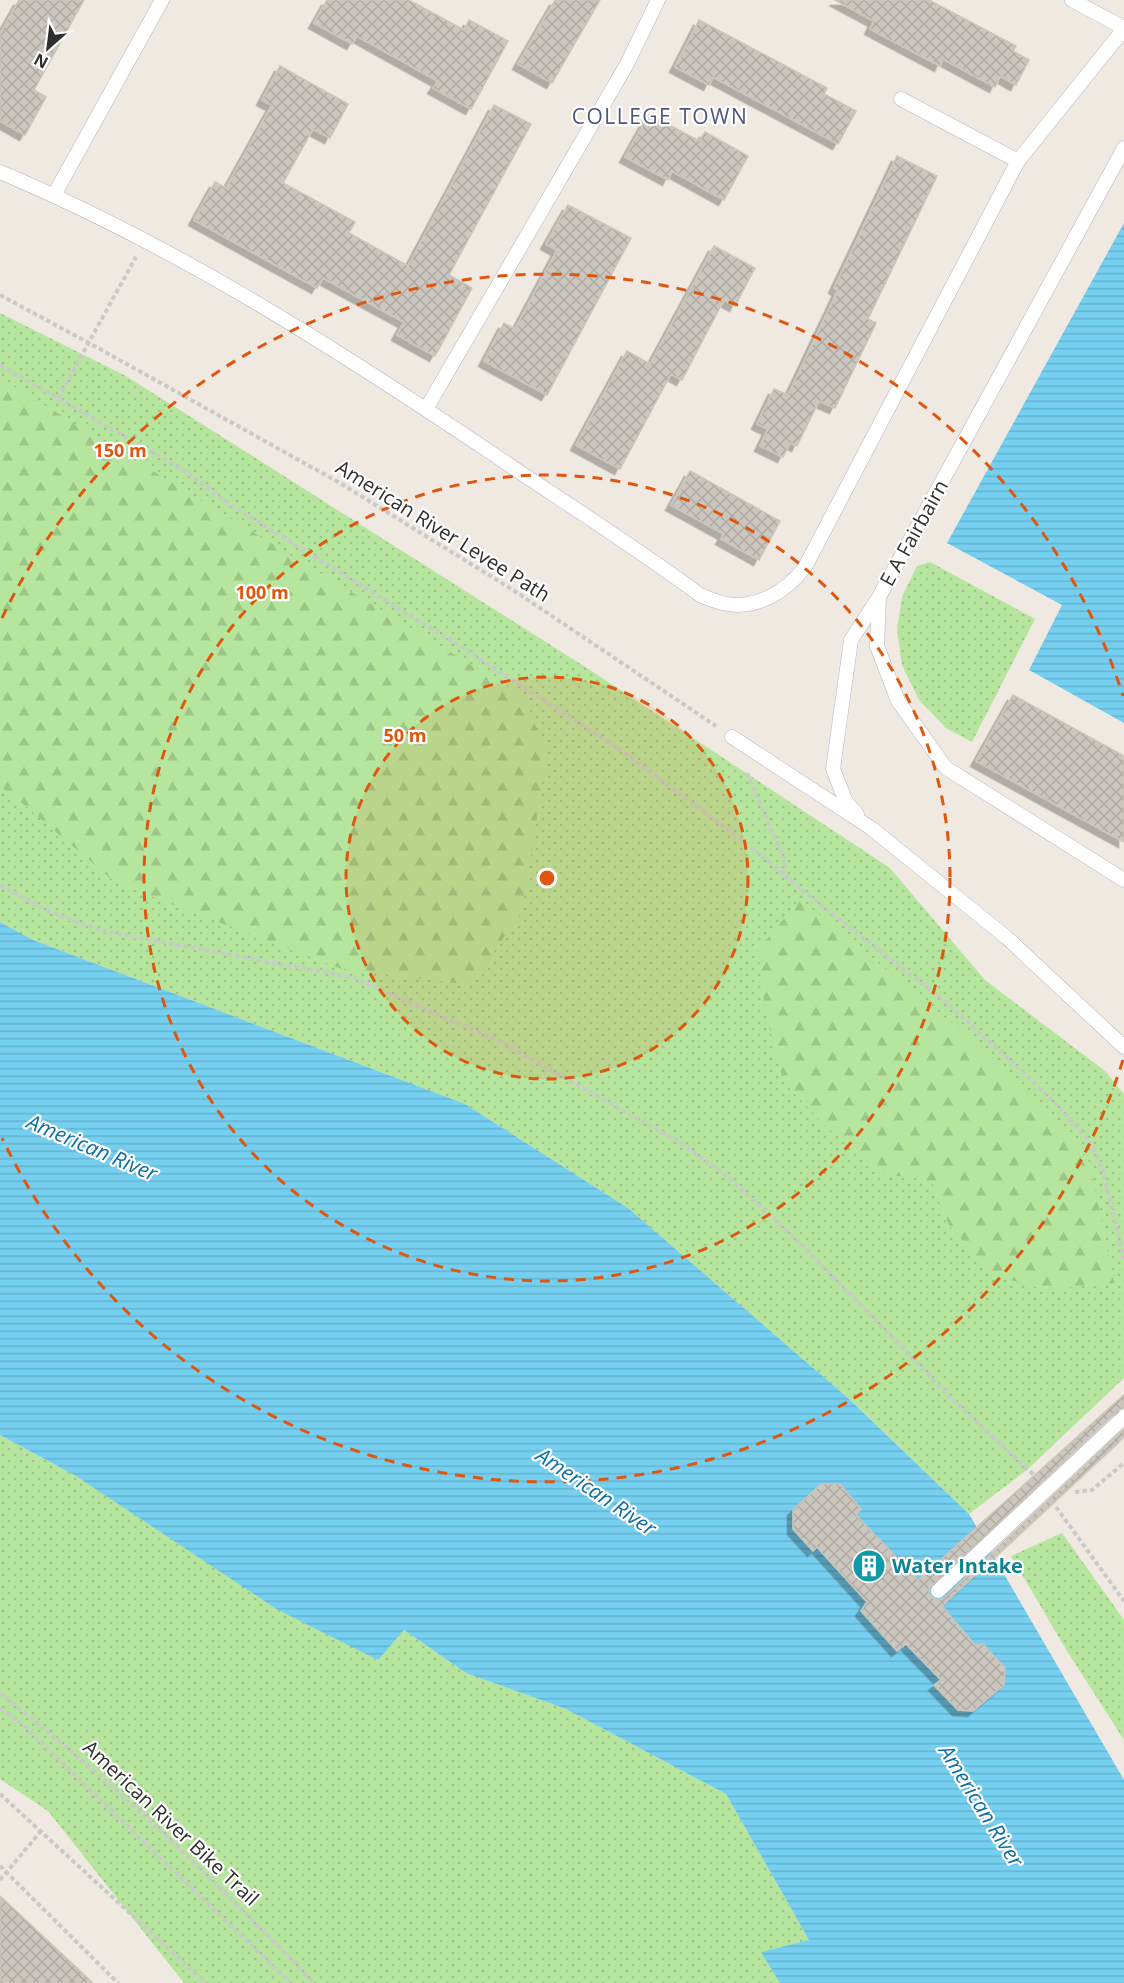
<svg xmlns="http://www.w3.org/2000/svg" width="1124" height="1983" font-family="'Open Sans',sans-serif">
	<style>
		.grass { fill: url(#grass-dots) }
		.forest { fill: url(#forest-firs) }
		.water { fill: url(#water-rules) }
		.building { fill: url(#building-cross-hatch); stroke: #cbc5ba; stroke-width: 1.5; filter: url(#shadow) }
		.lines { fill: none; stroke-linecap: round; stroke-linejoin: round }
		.service-casing { stroke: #b4b7c1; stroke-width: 15 }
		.path { stroke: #c9c9c9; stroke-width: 4; stroke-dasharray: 4.5 3; stroke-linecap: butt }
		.service { stroke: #fff; stroke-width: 14 }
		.service-bridge-casing { stroke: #b4b7c1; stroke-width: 15; stroke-linecap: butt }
		.service-bridge { stroke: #fff; stroke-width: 14 }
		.ring { fill: none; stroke: #df570e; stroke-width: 3; stroke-dasharray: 10 8 }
		.labels { text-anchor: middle; stroke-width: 4.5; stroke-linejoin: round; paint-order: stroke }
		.street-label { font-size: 20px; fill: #2e2e2e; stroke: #fff }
		.culture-label { font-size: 20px; font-weight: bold; fill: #0d838f; stroke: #fff; text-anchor: start }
		.neighbourhood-label { font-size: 21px; letter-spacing: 1.5px; fill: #4d5680; stroke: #fff }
		.water-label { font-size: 21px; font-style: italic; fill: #0d6fa3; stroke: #fff }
		.centre { fill: #df570e; stroke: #fff; stroke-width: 3 }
		.ring-label { font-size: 18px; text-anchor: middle; font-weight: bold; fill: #df570e; stroke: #fff; stroke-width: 4.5; stroke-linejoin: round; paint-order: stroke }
	</style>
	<defs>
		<pattern id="grass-dots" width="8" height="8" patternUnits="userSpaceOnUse" patternTransform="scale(1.5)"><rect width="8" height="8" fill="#b6e59e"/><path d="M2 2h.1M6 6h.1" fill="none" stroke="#9dc588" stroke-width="1.8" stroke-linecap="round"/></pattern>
		<pattern id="forest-firs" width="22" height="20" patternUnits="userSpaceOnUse" patternTransform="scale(1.5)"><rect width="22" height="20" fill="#b6e59e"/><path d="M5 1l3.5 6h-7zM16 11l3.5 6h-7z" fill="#9dc588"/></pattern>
		<pattern id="water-rules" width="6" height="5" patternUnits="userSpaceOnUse" patternTransform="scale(1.5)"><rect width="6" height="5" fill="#75cff0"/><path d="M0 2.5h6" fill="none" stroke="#66b2ce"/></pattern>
		<pattern id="building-cross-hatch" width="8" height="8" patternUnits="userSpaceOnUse" patternTransform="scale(1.5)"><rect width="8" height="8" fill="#cbc7bf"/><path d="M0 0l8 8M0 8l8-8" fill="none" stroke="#afaba4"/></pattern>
		<filter id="shadow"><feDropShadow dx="-5.5" dy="5.5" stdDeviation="0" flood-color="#0004"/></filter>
	</defs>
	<rect width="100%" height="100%" fill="#efe9e1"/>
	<!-- grass -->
	<g class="grass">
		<path d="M0 313 126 376 590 670 890 868 985 980 1105 1071 1124 1094V1378L1028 1469 969 1514 848 1398 628 1208 465 1104 33 940 0 922Z"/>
		<path d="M930 562 1035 619 972 742 946 728 919 700 902 665 897 629 902 597 917 566Z"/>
		<path d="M0 1435 76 1476 377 1660 404 1630 466 1673 566 1709 726 1794 809 1940 762 1952 780 1983H184L48 1811 0 1779Z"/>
		<path d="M1062 1533 1124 1620V1740L1067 1651 1011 1556Z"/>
	</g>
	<!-- forest -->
	<g class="forest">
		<path d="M0 378 524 697 547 754 522 911 471 985 342 969 116 883 10 793 0 787Z"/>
		<path d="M800 899 965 1034 1045 1108 1090 1163 1114 1283 1047 1290 993 1275 949 1225 936 1195 932 1181 885 1174 824 1125 783 1081 765 1010 758 950Z"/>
	</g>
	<!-- water -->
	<g class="water">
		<path d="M1124 223V723L1029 670 1062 605 947 543Z"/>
		<path d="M0 922 33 940 465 1104 628 1208 848 1398 969 1514 1124 1780V1983H780L761 1952 809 1940 726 1794 566 1709 466 1673 404 1630 378 1660 278 1610 76 1476 0 1435Z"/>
	</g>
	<!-- building -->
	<g class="building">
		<path d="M19 0H84L34 90 46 97 25 135 0 121V34Z"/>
		<path d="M327 0H409L464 30 469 20 508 41 471 109 433 88 438 81 357 36 352 44 314 23Z"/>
		<path d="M555 0H600L552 83 518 64Z"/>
		<path d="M835 0H929L1016 46 1013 51 1029 60 1016 85 1000 76 995 87 943 59 940 66 870 29 874 21Z"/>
		<path d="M699 20 827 88 824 94 856 111 838 144 713 77 709 85 675 67Z"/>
		<path d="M280 66 348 104 330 138 313 129 283 183 355 222 349 233 408 266 494 105 531 124 449 275 472 288 435 356 397 335 404 322 323 278 317 288 194 220 215 182 226 188 272 105 262 100Z"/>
		<path d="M649 114 699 141 705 132 748 156 724 200 672 171 668 180 625 157Z"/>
		<path d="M897 156 937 176 868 319 876 323 835 408 819 401 797 446 790 443 783 457 760 446 768 429 757 424 774 389 788 395 838 290 834 288Z"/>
		<path d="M568 205 631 238 547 395 484 361 504 323 515 329 557 250 546 244Z"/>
		<path d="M714 246 755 268 735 306 724 300 682 380 671 374 620 469 576 445 627 351 650 364Z"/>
		<path d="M690 471 780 521 759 560 721 539 724 534 671 505Z"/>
		<path d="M1013 695 1124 756V842L976 761Z"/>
		<path d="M1124 1395V1408L1118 1410 930 1588 929 1592 932 1598 939 1600 944 1598 1124 1429V1437L942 1606 975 1645 983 1644 1005 1668 1004 1685 973 1711 958 1710 934 1685 941 1680 906 1644 897 1651 861 1611 867 1602 817 1547 813 1551 793 1529V1510L821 1484H840L861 1509 856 1515 918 1580Z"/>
		<path d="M0 1896 93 1983H0Z"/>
	</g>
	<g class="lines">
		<!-- service casing -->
		<g class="service-casing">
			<g id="service">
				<path d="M1072 0 1124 28"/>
				<path d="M901 99 1018 161"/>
				<path d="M1124 148 879 597 877 646 898 701 946 768 1124 880"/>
				<path d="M0 172C176 246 335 348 493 454 562 501 633 545 700 595 707 598 715 601 722 603 755 611 786 592 805 567L1018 161 1124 29"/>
				<path d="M54 195 162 0"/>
				<path d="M426 409 627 64 658 0"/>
				<path d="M732 737 871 828 1006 937 1124 1047"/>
				<path d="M857 814 846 802 833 769 851 640 879 597"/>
			</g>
		</g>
		<!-- path -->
		<g class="path">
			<path d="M0 295 89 343 340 483 513 590 716 726"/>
			<path d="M0 365 183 470 237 509 460 646 622 751 746 843 818 903 942 999 1019 1068 1060 1108 1089 1141 1102 1167 1124 1259"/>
			<path d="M58 398 136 257"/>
			<path d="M747 773 785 861 783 874"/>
			<path d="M0 885 50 912 103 931 351 977 499 1041 681 1143 729 1178 800 1243 955 1402 1034 1475"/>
			<path d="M1075 1492 1092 1490 1124 1463"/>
			<path d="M1056 1507 1124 1601"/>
			<path d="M0 1693C112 1781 215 1880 314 1983"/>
			<path d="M0 1708 20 1722 290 1983"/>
			<path d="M0 1794 206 1983"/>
			<path d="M0 1866 118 1983"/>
			<path d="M0 1880 41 1831"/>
		</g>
		<!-- service -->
		<use href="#service" class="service"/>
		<!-- service-bridge casing -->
		<g class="service-bridge-casing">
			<path id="service-bridge" d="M938 1591 1124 1417"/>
		</g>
		<!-- service-bridge -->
		<use href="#service-bridge" class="service-bridge"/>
	</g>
	<!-- distance rings -->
	<circle cx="547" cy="878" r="201" fill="#df570e" fill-opacity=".12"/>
	<g class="ring">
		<circle cx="547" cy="878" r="201"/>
		<circle cx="547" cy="878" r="403"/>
		<path d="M1123 1060A604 604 0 0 1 2 1138M2 618A604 604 0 0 1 1123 696"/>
	</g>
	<!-- icons -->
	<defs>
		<g id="building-disc" transform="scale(1.725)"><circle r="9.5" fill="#0f9aa8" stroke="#fff"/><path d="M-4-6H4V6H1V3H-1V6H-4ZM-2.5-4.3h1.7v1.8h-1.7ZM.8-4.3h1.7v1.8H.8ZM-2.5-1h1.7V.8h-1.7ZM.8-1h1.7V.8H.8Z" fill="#fff"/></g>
	</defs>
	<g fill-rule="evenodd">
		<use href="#building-disc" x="869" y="1566"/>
	</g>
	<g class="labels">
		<!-- street labels -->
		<g class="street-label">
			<text transform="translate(443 531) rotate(32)" y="7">American River Levee Path</text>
			<text transform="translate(914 533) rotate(-61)" y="7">E A Fairbairn</text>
			<text transform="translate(171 1823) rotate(43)" y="7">American River Bike Trail</text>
		</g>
		<!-- culture labels -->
		<g class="culture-label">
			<text x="892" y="1573">Water Intake</text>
		</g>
		<!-- neighbourhood labels -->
		<g class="neighbourhood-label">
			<text x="660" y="124">COLLEGE TOWN</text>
		</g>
		<!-- water labels -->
		<g class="water-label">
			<text transform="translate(92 1148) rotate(23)" y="7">American River</text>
			<text transform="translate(596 1492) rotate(34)" y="7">American River</text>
			<text transform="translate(981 1806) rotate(58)" y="7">American River</text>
		</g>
	</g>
	<circle cx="547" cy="878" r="9" class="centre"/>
	<g class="ring-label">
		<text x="120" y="457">150 m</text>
		<text x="262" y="599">100 m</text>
		<text x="405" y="742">50 m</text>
	</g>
	<!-- north arrow -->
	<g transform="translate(48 48) rotate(208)" stroke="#ffffff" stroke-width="4.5" paint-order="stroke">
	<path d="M0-4.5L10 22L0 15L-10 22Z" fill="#2e2e2e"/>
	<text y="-9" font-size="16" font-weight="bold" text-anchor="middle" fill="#2e2e2e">N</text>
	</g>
</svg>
